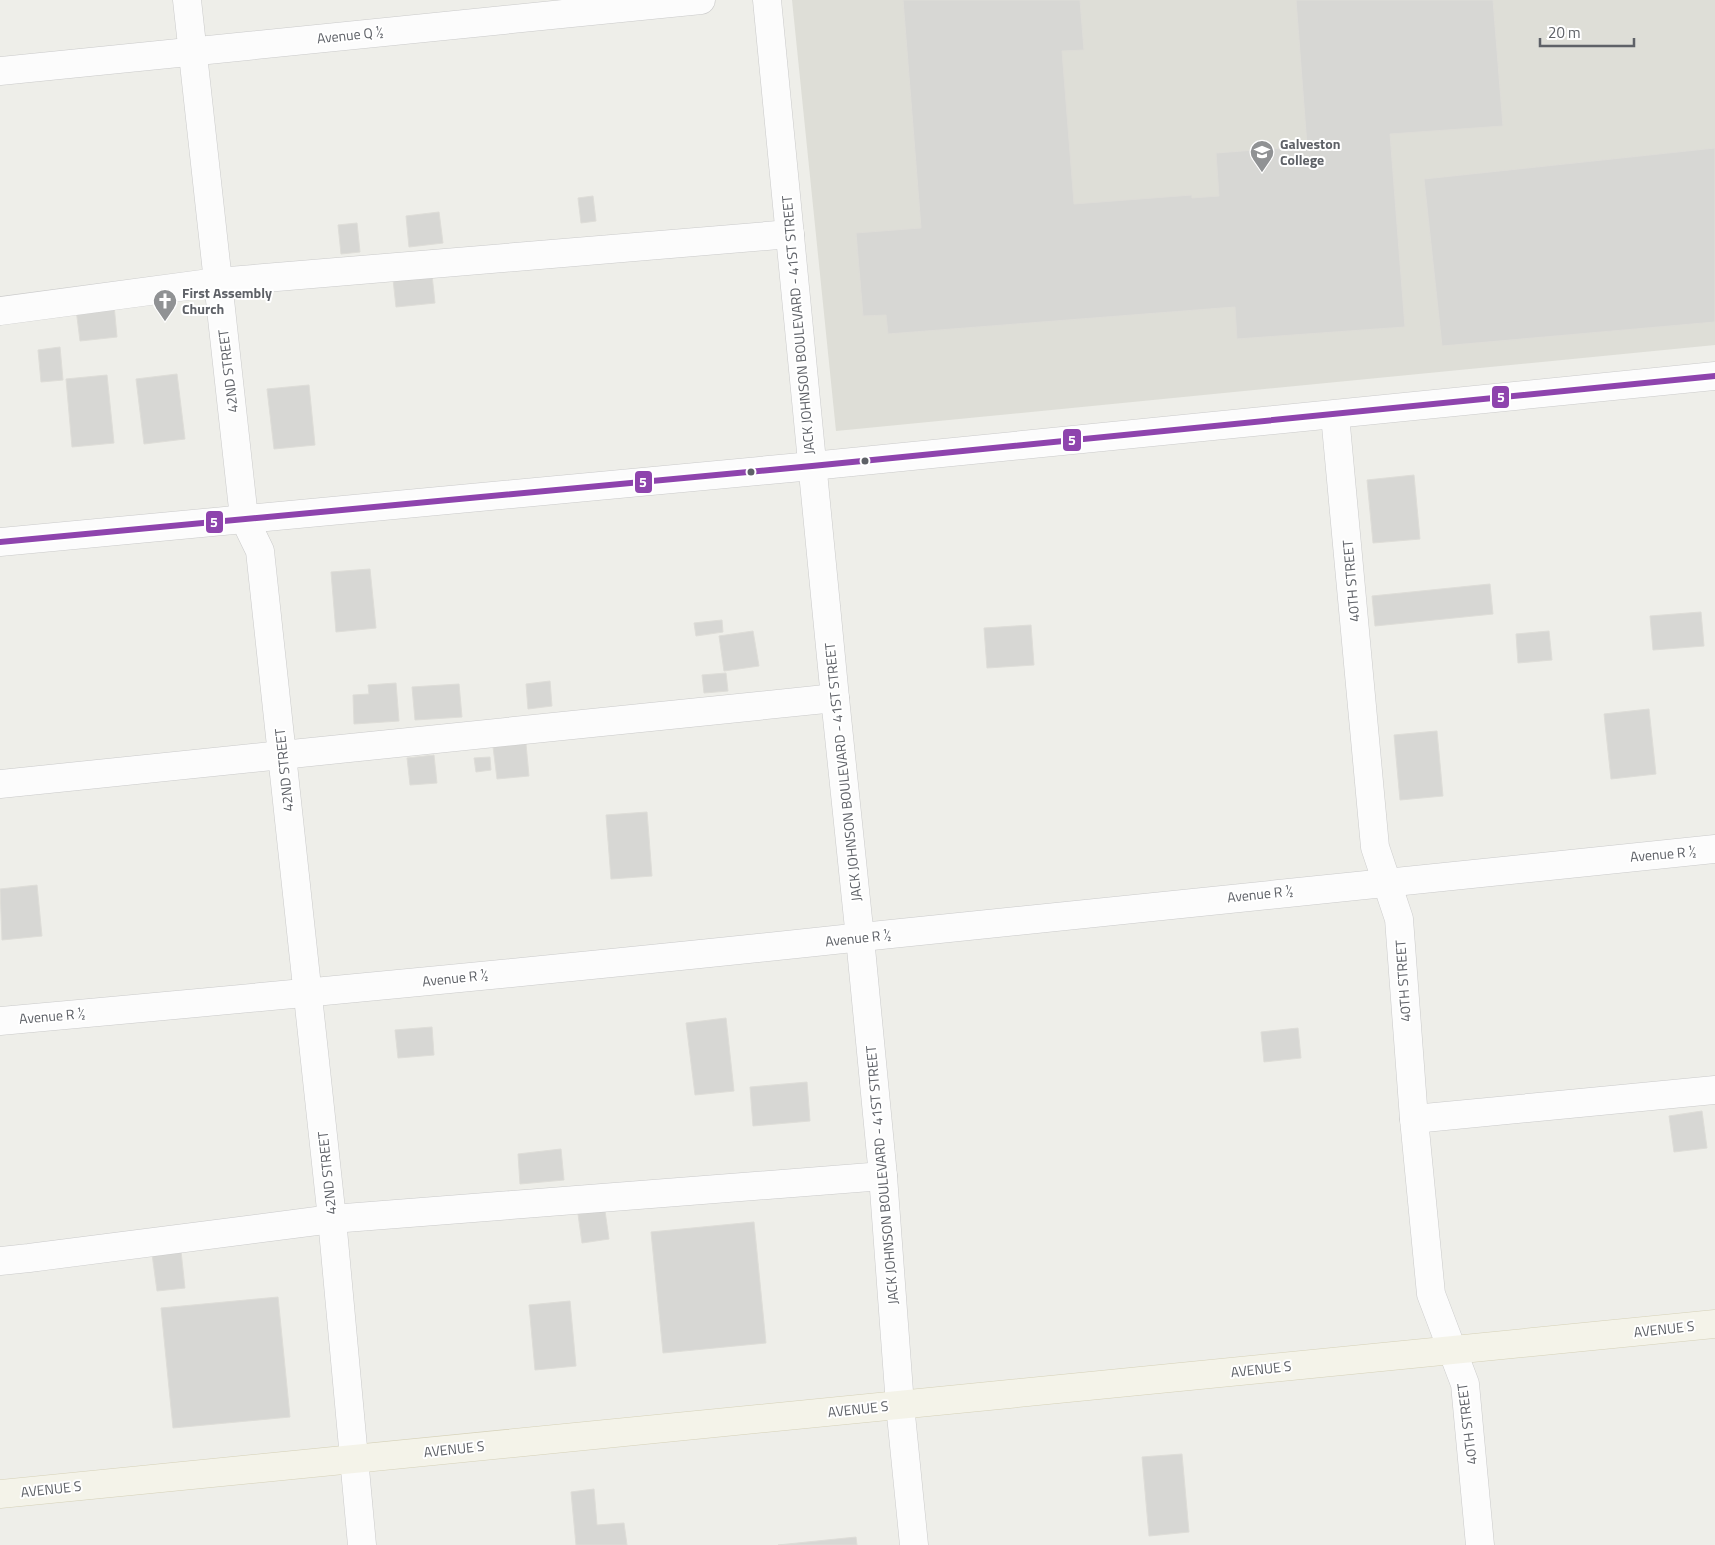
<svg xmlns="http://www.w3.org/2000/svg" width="1715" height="1545" font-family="'Titillium Web',sans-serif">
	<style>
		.education { fill: #deded7 }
		.building { fill: #d7d7d4; stroke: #deddd8 }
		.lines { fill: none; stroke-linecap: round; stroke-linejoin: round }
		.minor-casing { stroke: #cacaca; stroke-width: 29 }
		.major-casing { stroke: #d5d1b8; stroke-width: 29 }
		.minor { stroke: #fcfcfc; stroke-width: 28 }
		.major { stroke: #f4f3e9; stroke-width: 28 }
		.bus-1-casing { stroke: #fff; stroke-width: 10 }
		.bus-1 { stroke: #8e44ad; stroke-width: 6 }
		.bus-dot { fill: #5e6167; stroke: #fff; stroke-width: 2 }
		.labels { text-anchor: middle; stroke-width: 4; stroke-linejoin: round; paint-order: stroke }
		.street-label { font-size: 14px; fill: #5e6167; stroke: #fff }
		.poi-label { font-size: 14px; font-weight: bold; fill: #5e6167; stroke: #fff; text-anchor: start }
		.line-badge { stroke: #fff; stroke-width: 2 }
		.badge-label { font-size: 14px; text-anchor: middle; font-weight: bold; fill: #fff }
	</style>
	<rect width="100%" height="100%" fill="#eeeee9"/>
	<!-- education -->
	<path class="education" d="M792 0H1715V345L836 431Z"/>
	<!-- building -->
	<g class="building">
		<path d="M903 0H1080L1084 50 1062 51 1074 204 1192 195V198L1219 196 1216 153 1307 146 1296 0H1493L1503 126 1390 134 1405 327 1237 339 1235 307 888 334 886 315 863 316 856 233 921 228Z"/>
		<path d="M1715 148V322L1442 346 1424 179Z"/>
		<path d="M593 196 596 221 581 223 578 198Z"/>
		<path d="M439 212 443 243 409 247 406 216Z"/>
		<path d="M357 223 360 252 341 254 338 225Z"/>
		<path d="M432 275 435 303 396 307 393 279Z"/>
		<path d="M114 305 117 337 80 341 76 309Z"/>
		<path d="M60 347 63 380 41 382 38 350Z"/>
		<path d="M177 374 185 439 144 444 136 379Z"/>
		<path d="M107 375 114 443 72 447 66 379Z"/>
		<path d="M309 385 315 445 274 449 267 389Z"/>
		<path d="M1414 475 1420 539 1373 543 1367 480Z"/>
		<path d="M370 569 376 628 336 632 331 572Z"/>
		<path d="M1490 584 1493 614 1375 626 1372 596Z"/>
		<path d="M1701 612 1704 646 1653 650 1650 616Z"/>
		<path d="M722 620 723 632 696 636 694 623Z"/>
		<path d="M1031 625 1034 665 987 668 984 628Z"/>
		<path d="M753 631 759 666 724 671 719 636Z"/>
		<path d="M1549 631 1552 660 1518 663 1516 634Z"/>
		<path d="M726 673 728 691 704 693 702 675Z"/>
		<path d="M550 681 552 706 528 709 526 684Z"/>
		<path d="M396 683 399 721 354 724 353 695 369 694 368 685Z"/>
		<path d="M459 684 462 717 415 720 412 687Z"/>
		<path d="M1649 709 1656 774 1611 779 1604 714Z"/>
		<path d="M1437 731 1443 796 1400 800 1394 735Z"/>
		<path d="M526 744 529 776 497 779 493 747Z"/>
		<path d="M434 755 437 783 410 785 407 758Z"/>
		<path d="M490 757 491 770 476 772 474 758Z"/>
		<path d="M647 812 652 876 611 879 606 815Z"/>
		<path d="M37 885 42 936 2 940 0 889Z"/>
		<path d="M726 1018 734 1091 695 1095 686 1023Z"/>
		<path d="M432 1027 434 1055 398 1058 395 1030Z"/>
		<path d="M1298 1028 1301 1058 1264 1062 1261 1032Z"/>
		<path d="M807 1082 810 1121 753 1126 750 1087Z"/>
		<path d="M1702 1111 1707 1148 1674 1152 1669 1116Z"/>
		<path d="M561 1149 564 1180 520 1184 518 1154Z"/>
		<path d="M605 1211 609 1239 582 1243 578 1214Z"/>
		<path d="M754 1222 766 1343 663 1353 651 1232Z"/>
		<path d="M181 1251 185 1288 157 1291 152 1254Z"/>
		<path d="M278 1297 290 1417 173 1428 161 1308Z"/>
		<path d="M570 1301 576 1366 535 1370 529 1305Z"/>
		<path d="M1182 1454 1189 1532 1149 1536 1142 1457Z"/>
		<path d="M594 1489 597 1525 624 1523 627 1545H576L571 1492Z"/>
		<path d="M856 1537 857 1545H778Z"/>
	</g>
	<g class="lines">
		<!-- minor casing -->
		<g class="minor-casing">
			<g id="minor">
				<path d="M187 0 244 518 260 551 332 1219 362 1545"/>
				<path d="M767 0 835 698 860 938 883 1176 900 1405 914 1545"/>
				<path d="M0 71 701 0"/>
				<path d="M0 311 217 282 790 234"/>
				<path d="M1335 415 1375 847 1399 919 1414 1119 1431 1294 1465 1384 1480 1545"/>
				<path d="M0 542 812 466 1715 376"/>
				<path d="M0 784 835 698"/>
				<path d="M0 1021C288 995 575 968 862 937 1146 908 1430 876 1715 849"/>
				<path d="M1414 1119 1715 1090"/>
				<path d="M0 1261 29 1258 332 1219 883 1176"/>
			</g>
		</g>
		<!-- major casing -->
		<g class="major-casing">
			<path id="major" d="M0 1494 1715 1324"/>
		</g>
		<!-- minor -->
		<use href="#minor" class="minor"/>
		<!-- major -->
		<use href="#major" class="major"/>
		<!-- bus-1 casing -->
		<g class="bus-1-casing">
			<path id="bus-1" d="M0 542 812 466 1715 376"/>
		</g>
		<!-- bus-1 -->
		<use href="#bus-1" class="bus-1"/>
	</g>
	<!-- icons -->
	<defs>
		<g id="university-pin" transform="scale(1.25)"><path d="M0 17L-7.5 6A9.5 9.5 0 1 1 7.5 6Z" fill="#909294" stroke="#fff"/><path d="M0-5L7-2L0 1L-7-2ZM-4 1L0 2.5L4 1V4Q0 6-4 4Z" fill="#fff"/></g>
		<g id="church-pin" transform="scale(1.25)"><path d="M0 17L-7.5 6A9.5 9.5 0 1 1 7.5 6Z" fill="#909294" stroke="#fff"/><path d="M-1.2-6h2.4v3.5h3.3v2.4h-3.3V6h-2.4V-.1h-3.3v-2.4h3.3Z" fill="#fff"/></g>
	</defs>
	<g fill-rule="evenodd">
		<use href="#university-pin" x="1262" y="152"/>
		<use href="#church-pin" x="165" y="301"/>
	</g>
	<!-- markers -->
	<g class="bus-dot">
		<circle cx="865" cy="461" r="4.5"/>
		<circle cx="751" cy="472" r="4.5"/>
	</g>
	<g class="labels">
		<!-- street labels -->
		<g class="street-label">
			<text transform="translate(350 35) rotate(-6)" y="5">Avenue Q ½</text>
			<text transform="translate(798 325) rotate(-95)" y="5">JACK JOHNSON BOULEVARD - 41ST STREET</text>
			<text transform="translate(228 371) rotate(-97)" y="5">42ND STREET</text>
			<text transform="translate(1351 581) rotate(-95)" y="5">40TH STREET</text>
			<text transform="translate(284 770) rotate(-96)" y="5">42ND STREET</text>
			<text transform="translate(843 772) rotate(-96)" y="5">JACK JOHNSON BOULEVARD - 41ST STREET</text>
			<text transform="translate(1663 854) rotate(-5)" y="5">Avenue R ½</text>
			<text transform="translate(1260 894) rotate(-6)" y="5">Avenue R ½</text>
			<text transform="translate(858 938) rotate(-6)" y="5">Avenue R ½</text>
			<text transform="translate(455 978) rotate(-6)" y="5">Avenue R ½</text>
			<text transform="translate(1403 981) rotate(-94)" y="5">40TH STREET</text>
			<text transform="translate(52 1016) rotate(-5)" y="5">Avenue R ½</text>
			<text transform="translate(327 1173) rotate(-96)" y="5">42ND STREET</text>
			<text transform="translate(882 1175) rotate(-95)" y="5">JACK JOHNSON BOULEVARD - 41ST STREET</text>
			<text transform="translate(1664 1329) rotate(-6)" y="5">AVENUE S</text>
			<text transform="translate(1261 1369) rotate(-6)" y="5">AVENUE S</text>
			<text transform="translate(858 1409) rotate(-6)" y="5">AVENUE S</text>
			<text transform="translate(1467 1424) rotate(-97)" y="5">40TH STREET</text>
			<text transform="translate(454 1449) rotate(-6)" y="5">AVENUE S</text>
			<text transform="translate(51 1489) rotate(-6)" y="5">AVENUE S</text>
		</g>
		<!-- poi labels -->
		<g class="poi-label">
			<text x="1280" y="149">Galveston<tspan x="1280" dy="16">College</tspan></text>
			<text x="182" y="298">First Assembly<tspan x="182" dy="16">Church</tspan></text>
		</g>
	</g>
	<g class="line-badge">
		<rect x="1491" y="385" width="19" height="24" rx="5" fill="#8e44ad"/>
		<rect x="1062" y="428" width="20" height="24" rx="5" fill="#8e44ad"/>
		<rect x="634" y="470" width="19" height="24" rx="5" fill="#8e44ad"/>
		<rect x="205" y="510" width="19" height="24" rx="5" fill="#8e44ad"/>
	</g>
	<g class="badge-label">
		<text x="1501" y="402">5</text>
		<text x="1072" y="445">5</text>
		<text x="643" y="487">5</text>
		<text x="214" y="527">5</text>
	</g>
	<!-- scale -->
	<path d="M1540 38v8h94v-8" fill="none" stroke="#5e6167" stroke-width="2.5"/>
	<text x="1548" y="38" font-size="15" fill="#5e6167" stroke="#ffffff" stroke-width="4" paint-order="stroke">20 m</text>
</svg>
